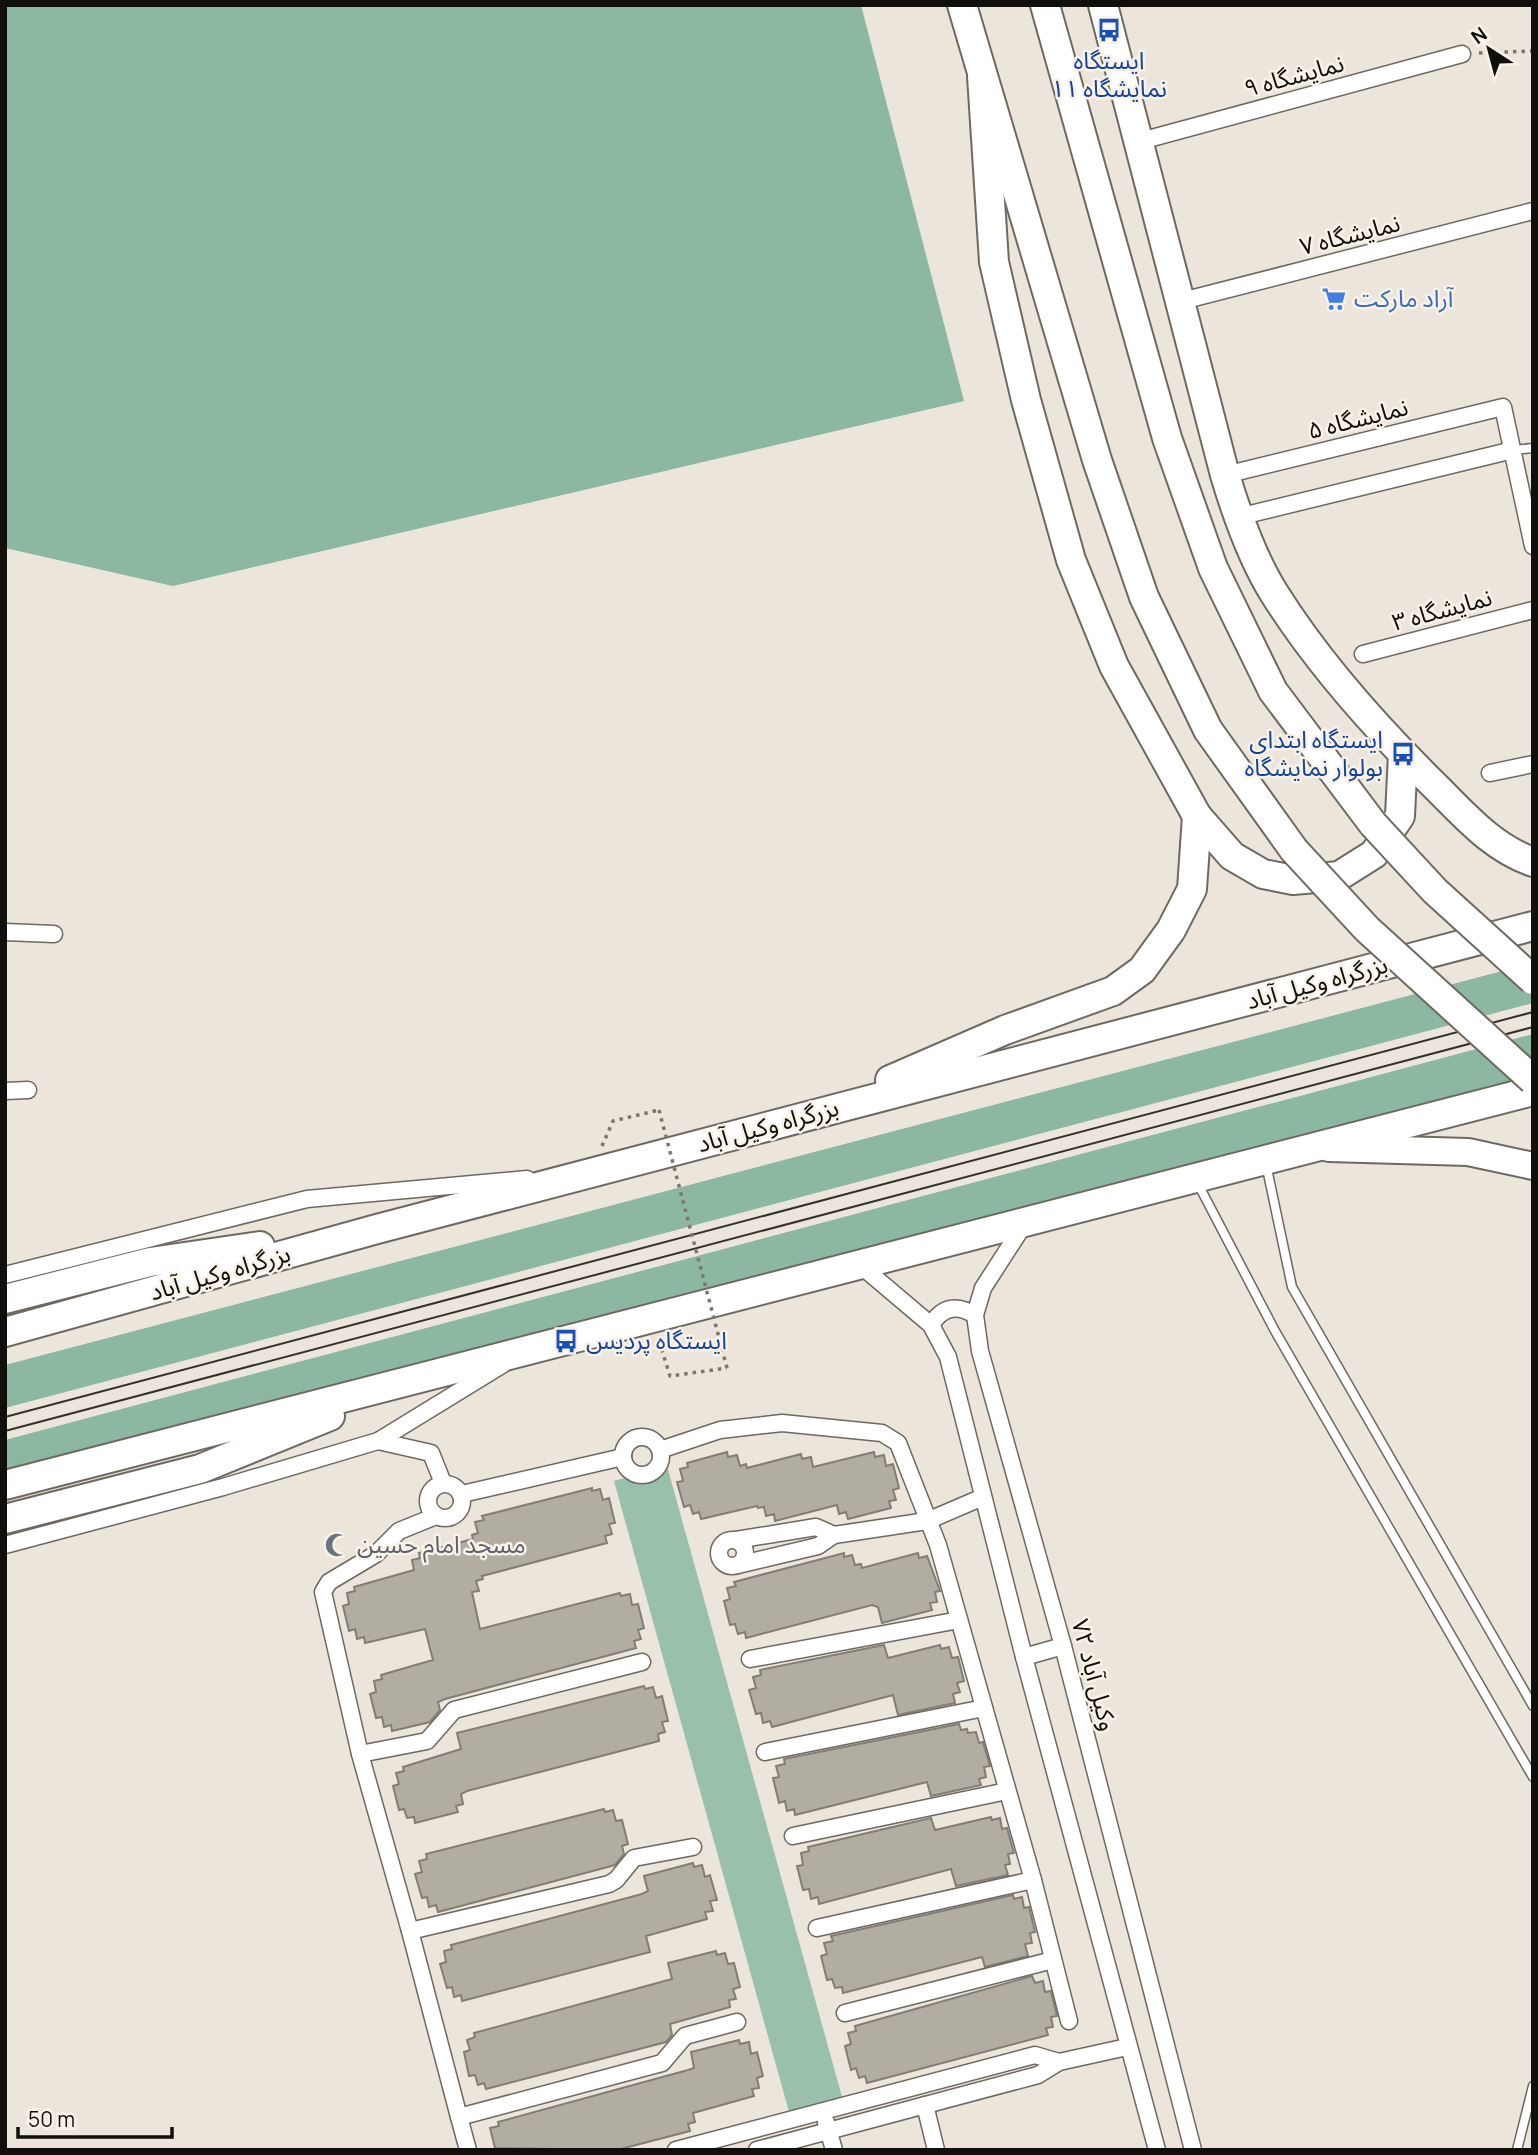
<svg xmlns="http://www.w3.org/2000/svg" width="1538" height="2155" font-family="Manrope,'Noto Sans Arabic',sans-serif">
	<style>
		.green { fill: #98c0ab }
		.forest { fill: #8cb7a0 }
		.building { fill: #b2ada3; stroke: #837e75; stroke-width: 2 }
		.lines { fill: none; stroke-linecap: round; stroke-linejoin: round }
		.service-casing { stroke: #6e6960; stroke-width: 11 }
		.minor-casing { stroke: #6e6960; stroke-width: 19 }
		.primary-casing { stroke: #6e6960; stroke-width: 30 }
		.trunk-casing { stroke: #6e6960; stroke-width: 32 }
		.path { stroke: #7b7770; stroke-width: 3.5; stroke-dasharray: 3.5 5; stroke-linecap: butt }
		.service { stroke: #fff; stroke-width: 8 }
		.minor { stroke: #fff; stroke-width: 16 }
		.primary { stroke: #fff; stroke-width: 26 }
		.trunk { stroke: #fff; stroke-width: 28 }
		.tram { stroke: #34312c; stroke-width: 2 }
		.trunk-bridge-casing { stroke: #6e6960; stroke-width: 32; stroke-linecap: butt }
		.path-bridge { stroke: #7b7770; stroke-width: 3.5; stroke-dasharray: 3.5 5; stroke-linecap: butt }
		.trunk-bridge { stroke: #fff; stroke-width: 28 }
		.labels { text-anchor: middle; stroke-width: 5; stroke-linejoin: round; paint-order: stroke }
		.transit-label { font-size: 24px; fill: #164399; stroke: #f8f2e8 }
		.street-label { font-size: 24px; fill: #110f0b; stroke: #f8f2e8 }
		.shop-label { font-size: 24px; fill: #366cbe; stroke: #f8f2e8; text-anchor: start }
		.worship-label { font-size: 24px; fill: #5b616d; stroke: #f8f2e8; text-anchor: start }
	</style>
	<rect width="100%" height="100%" fill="#ebe5db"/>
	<!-- green -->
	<path class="green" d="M667 1466 844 2104 791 2119 614 1481Z"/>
	<!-- forest -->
	<g class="forest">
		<path d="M5 5H861L964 401 173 586 5 548Z"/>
		<path d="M1533 963V1003L5 1408V1365Z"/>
		<path d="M1533 1034V1079L5 1484V1440Z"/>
	</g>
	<!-- building -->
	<g class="building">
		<path d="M727 1452 728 1457 737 1455 740 1466 746 1464 747 1468 801 1454 802 1459 811 1457 813 1467 874 1452 875 1457 884 1455 886 1466 893 1464 899 1488 893 1490 896 1500 889 1501 891 1508 848 1519 846 1512 839 1514 837 1505 775 1521 774 1514 766 1516 764 1507 758 1508 757 1506 701 1519 699 1512 693 1514 690 1505 684 1507 677 1482 683 1481 680 1469 688 1467 687 1463Z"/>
		<path d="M592 1488V1491L600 1489 603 1500 609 1498 615 1523 609 1524 612 1534 605 1536 607 1543 482 1576 483 1579 476 1581 479 1591 472 1592 480 1629 620 1593 621 1596 630 1594 632 1605 638 1604 644 1628 638 1630 641 1639 634 1641 636 1648 445 1699 438 1702 440 1710 430 1722 392 1731 391 1725 384 1727 382 1717 376 1718 370 1694 376 1692 374 1681 382 1679 381 1675 433 1660 425 1629 365 1643 364 1637 357 1639 355 1629 349 1631 343 1606 349 1604 347 1593 355 1591 354 1587 414 1570 412 1560 420 1558 419 1553 473 1539 472 1535 478 1533 475 1522 484 1520 482 1516Z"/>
		<path d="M844 1553V1557L852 1555 855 1565 861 1564 862 1568 918 1553 919 1558 927 1556 940 1591 935 1592 937 1602 930 1603 932 1610 882 1623 878 1607 872 1605 746 1638 745 1632 738 1634 735 1624 730 1625 724 1601 730 1599 727 1588 736 1586 734 1582Z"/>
		<path d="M884 1645 888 1658 940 1645 941 1649 949 1647 952 1658 958 1657 964 1681 957 1683 960 1692 953 1694 955 1703 898 1715 893 1695 772 1727 770 1721 763 1723 761 1713 756 1714 749 1690 756 1688 753 1677 761 1675 760 1670Z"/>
		<path d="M644 1686 645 1689 653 1687 656 1698 662 1696 668 1721 662 1722 665 1732 658 1734 659 1741 467 1791 461 1794 463 1804 456 1806 458 1812 415 1823 414 1817 407 1818 404 1809 399 1810 393 1786 399 1784 396 1773 404 1771 403 1767 461 1749 457 1733Z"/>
		<path d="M959 1724 961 1730 967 1729 968 1733 976 1732 979 1743 983 1742 990 1766 984 1767 986 1777 979 1779 981 1785 931 1796 927 1782 795 1815 794 1809 787 1811 785 1801 779 1803 773 1778 779 1777 776 1766 785 1764 784 1759Z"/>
		<path d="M604 1809 605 1812 613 1810 616 1821 622 1820 628 1844 622 1846 624 1854 615 1865 438 1912 436 1905 429 1907 427 1897 422 1898 415 1874 422 1872 419 1861 427 1859 426 1854Z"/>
		<path d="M991 1817 992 1820 1000 1818 1002 1829 1007 1828 1014 1853 1008 1854 1010 1864 1005 1865 1008 1875 956 1886 951 1869 819 1904 818 1897 811 1899 809 1889 803 1890 797 1866 803 1865 801 1853 809 1851 808 1847 931 1818 935 1830Z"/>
		<path d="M693 1863 694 1867 702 1865 705 1877 710 1875 717 1900 710 1901 713 1911 705 1912 707 1919 646 1936 650 1952 462 2001 461 1995 454 1997 452 1987 447 1988 440 1964 446 1962 444 1951 452 1949 451 1945 642 1894 648 1891 644 1876Z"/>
		<path d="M1013 1895 1014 1899 1022 1897 1024 1908 1029 1907 1035 1932 1030 1933 1032 1943 1025 1944 1028 1956 985 1967 982 1957 843 1993 842 1987 835 1988 832 1979 827 1980 821 1956 827 1954 824 1943 833 1941 831 1936Z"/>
		<path d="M716 1951 717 1955 725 1953 728 1964 734 1963 740 1987 733 1989 736 1999 729 2000 730 2007 670 2024 672 2035 666 2042 486 2089 484 2083 478 2085 475 2075 469 2076 464 2052 470 2050 467 2040 475 2037 474 2033 672 1979 668 1963Z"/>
		<path d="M1032 1976 1035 1983 1043 1981 1045 1992 1051 1991 1057 2016 1051 2017 1053 2027 1046 2028 1048 2035 867 2083 865 2076 859 2078 856 2068 851 2070 845 2046 851 2044 848 2033 856 2031 855 2026Z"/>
		<path d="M739 2040 740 2044 749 2042 751 2054 757 2052 763 2076 757 2078 759 2088 752 2089 754 2096 693 2113 695 2122 688 2124 690 2131 617 2150 495 2148 490 2128 499 2126 498 2122 688 2070 694 2068 691 2052Z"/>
	</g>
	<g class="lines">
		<!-- service casing -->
		<g class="service-casing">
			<g id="service">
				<path d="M1513 450 1533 448"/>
				<path d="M1266 1164 1292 1287 1533 1706"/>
				<path d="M1197 1182 1275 1331 1533 1777"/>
				<path d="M1517 2150 1533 2086"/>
			</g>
		</g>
		<!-- minor casing -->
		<g class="minor-casing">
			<g id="minor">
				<path d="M1137 142 1462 54"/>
				<path d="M1178 302 1533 211"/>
				<path d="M1225 475 1503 407 1533 546"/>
				<path d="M1238 517 1513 450"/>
				<path d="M1363 654 1533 610"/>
				<path d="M1490 773 1533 764"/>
				<path d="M5 932 54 934"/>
				<path d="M5 1091 28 1090"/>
				<path d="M1025 1223 983 1288 975 1315 980 1351 1063 1646 1193 2150"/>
				<path d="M860 1265 931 1325 948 1357 1024 1657 1157 2150"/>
				<path d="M5 1275 307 1199 527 1179"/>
				<path d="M931 1325C942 1307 956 1304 975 1315"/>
				<circle cx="642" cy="1456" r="19"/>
				<path d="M378 1441 431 1453 443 1483"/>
				<path d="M660 1450 720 1430 782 1423 882 1433 898 1443 938 1545 1033 1880 1069 2021"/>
				<circle cx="445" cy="1501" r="17"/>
				<path d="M462 1494 623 1457"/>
				<path d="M436 1516 399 1531 376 1554 329 1582 323 1592 360 1754 410 1931 609 1884 616 1880 634 1858 693 1847"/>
				<circle cx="732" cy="1553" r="13"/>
				<path d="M736 1540 816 1527 834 1535"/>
				<path d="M5 1545 223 1487 378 1441 502 1365"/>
				<path d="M738 1565 818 1546 834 1535 927 1521 983 1497"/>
				<path d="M1024 1657 1063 1646"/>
				<path d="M750 1659 959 1620"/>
				<path d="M765 1752 984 1708"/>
				<path d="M360 1754 427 1741 454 1710 642 1662"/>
				<path d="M793 1836 1007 1791"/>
				<path d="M817 1928 1033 1880"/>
				<path d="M410 1931 459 2117 662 2063 685 2036 737 2022"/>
				<path d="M845 2013 1053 1960"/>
				<path d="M925 2105 936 2150"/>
				<path d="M459 2117 468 2150"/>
				<path d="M826 2122 834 2150"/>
				<path d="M676 2150 1035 2055 1059 2062"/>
				<path d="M757 2150 1038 2075 1059 2062 1127 2047"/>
			</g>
		</g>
		<!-- primary casing -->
		<g class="primary-casing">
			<path id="primary" d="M1329 1148 1468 1152 1533 1166"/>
		</g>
		<!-- trunk casing -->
		<g class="trunk-casing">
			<g id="trunk">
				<path d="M962 5 1097 460 1144 597 1208 730 1294 850"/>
				<path d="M1045 5 1167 438 1213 568 1273 691 1373 824"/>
				<path d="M1103 5 1225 475C1237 515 1252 558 1274 593 1319 665 1377 729 1437 788 1466 817 1493 848 1533 862"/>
				<path d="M982 76 994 262 1026 400 1071 560 1114 666 1197 816 1232 856 1263 874 1293 880 1339 876 1374 854 1400 816 1403 754"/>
				<path d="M890 1080 1005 1030 1113 991 1142 970 1171 930 1192 889 1197 816"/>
				<path d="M5 1299 150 1262 260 1246"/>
				<path d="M5 1332 377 1229 1533 926"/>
				<path d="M5 1485 1533 1091"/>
				<path d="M5 1519 200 1469 330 1416"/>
			</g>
		</g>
		<!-- path -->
		<g class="path">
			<path d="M1479 53 1533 51"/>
			<path d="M602 1146 613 1121 659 1110"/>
			<path d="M659 1341 670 1376 727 1368"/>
		</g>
		<!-- service -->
		<use href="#service" class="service"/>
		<!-- minor -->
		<use href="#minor" class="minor"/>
		<!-- primary -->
		<use href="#primary" class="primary"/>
		<!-- trunk -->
		<use href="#trunk" class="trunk"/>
		<!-- tram -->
		<g class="tram">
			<path d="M5 1417 1533 1012"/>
			<path d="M5 1431 1533 1027"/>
		</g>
		<!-- trunk-bridge casing -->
		<g class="trunk-bridge-casing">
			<g id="trunk-bridge">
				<path d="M1373 824 1435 891 1533 980"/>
				<path d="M1294 850 1367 929 1533 1080"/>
			</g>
		</g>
		<!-- path-bridge -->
		<path class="path-bridge" d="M659 1110 727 1368"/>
		<!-- trunk-bridge -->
		<use href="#trunk-bridge" class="trunk-bridge"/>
	</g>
	<!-- icons -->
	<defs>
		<g id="bus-bare" transform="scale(1.89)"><path d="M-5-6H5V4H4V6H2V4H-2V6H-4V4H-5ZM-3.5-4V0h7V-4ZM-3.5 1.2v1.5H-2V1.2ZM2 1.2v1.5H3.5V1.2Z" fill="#1a4fb4" stroke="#f8f2e8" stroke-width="2.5" paint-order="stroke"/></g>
		<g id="supermarket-bare" transform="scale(1.89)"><path d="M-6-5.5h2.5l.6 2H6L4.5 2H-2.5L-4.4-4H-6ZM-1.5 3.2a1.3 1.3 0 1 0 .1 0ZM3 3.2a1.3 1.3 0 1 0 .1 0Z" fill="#3f7fe0" stroke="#f8f2e8" stroke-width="2.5" paint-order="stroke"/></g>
		<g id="mosque-bare" transform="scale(1.89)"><path d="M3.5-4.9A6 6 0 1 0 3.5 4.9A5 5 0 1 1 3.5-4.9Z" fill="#6b7280" stroke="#f8f2e8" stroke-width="2.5" paint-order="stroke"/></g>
	</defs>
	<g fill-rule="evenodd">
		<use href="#bus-bare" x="1109" y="30"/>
		<use href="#supermarket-bare" x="1334" y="299"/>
		<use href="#bus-bare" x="1403" y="754"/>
		<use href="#bus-bare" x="566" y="1341"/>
		<use href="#mosque-bare" x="337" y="1545"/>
	</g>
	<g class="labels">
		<!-- transit labels -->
		<g class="transit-label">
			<text x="1109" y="69">ایستگاه<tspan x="1109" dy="28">نمایشگاه ۱۱</tspan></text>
			<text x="1383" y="748" text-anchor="end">ایستگاه ابتدای<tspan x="1383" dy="28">بولوار نمایشگاه</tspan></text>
			<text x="586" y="1349" text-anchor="start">ایستگاه پردیس</text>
		</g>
		<!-- street labels -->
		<g class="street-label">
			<text transform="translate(1294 76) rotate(-15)" y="8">نمایشگاه ۹</text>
			<text transform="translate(1350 235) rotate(-14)" y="8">نمایشگاه ۷</text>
			<text transform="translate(1358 419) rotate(-14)" y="8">نمایشگاه ۵</text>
			<text transform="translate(1442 610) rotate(-15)" y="8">نمایشگاه ۳</text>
			<text transform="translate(1317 983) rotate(-15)" y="8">بزرگراه وکیل آباد</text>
			<text transform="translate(768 1126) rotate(-15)" y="8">بزرگراه وکیل آباد</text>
			<text transform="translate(220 1273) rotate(-16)" y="8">بزرگراه وکیل آباد</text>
			<text transform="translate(1094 1675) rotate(75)" y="8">۷۲ وکیل آباد</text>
		</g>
		<!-- shop labels -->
		<g class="shop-label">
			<text x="1354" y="307">آراد مارکت</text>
		</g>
		<!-- worship labels -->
		<g class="worship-label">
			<text x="357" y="1553">مسجد امام حسین</text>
		</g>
	</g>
	<!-- border -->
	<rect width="1538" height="2155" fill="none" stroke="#110f0b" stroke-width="14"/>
	<!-- north arrow -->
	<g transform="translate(1489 49) rotate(324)" stroke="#f8f2e8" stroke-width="5" paint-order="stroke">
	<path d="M0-5L12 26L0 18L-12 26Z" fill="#110f0b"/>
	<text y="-10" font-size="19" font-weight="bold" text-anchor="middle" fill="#110f0b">N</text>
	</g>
	<!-- scale -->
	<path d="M18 2127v10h154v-10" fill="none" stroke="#110f0b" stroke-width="3.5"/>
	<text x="28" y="2127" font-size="21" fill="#110f0b" stroke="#f8f2e8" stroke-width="5" paint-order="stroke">50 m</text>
</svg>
